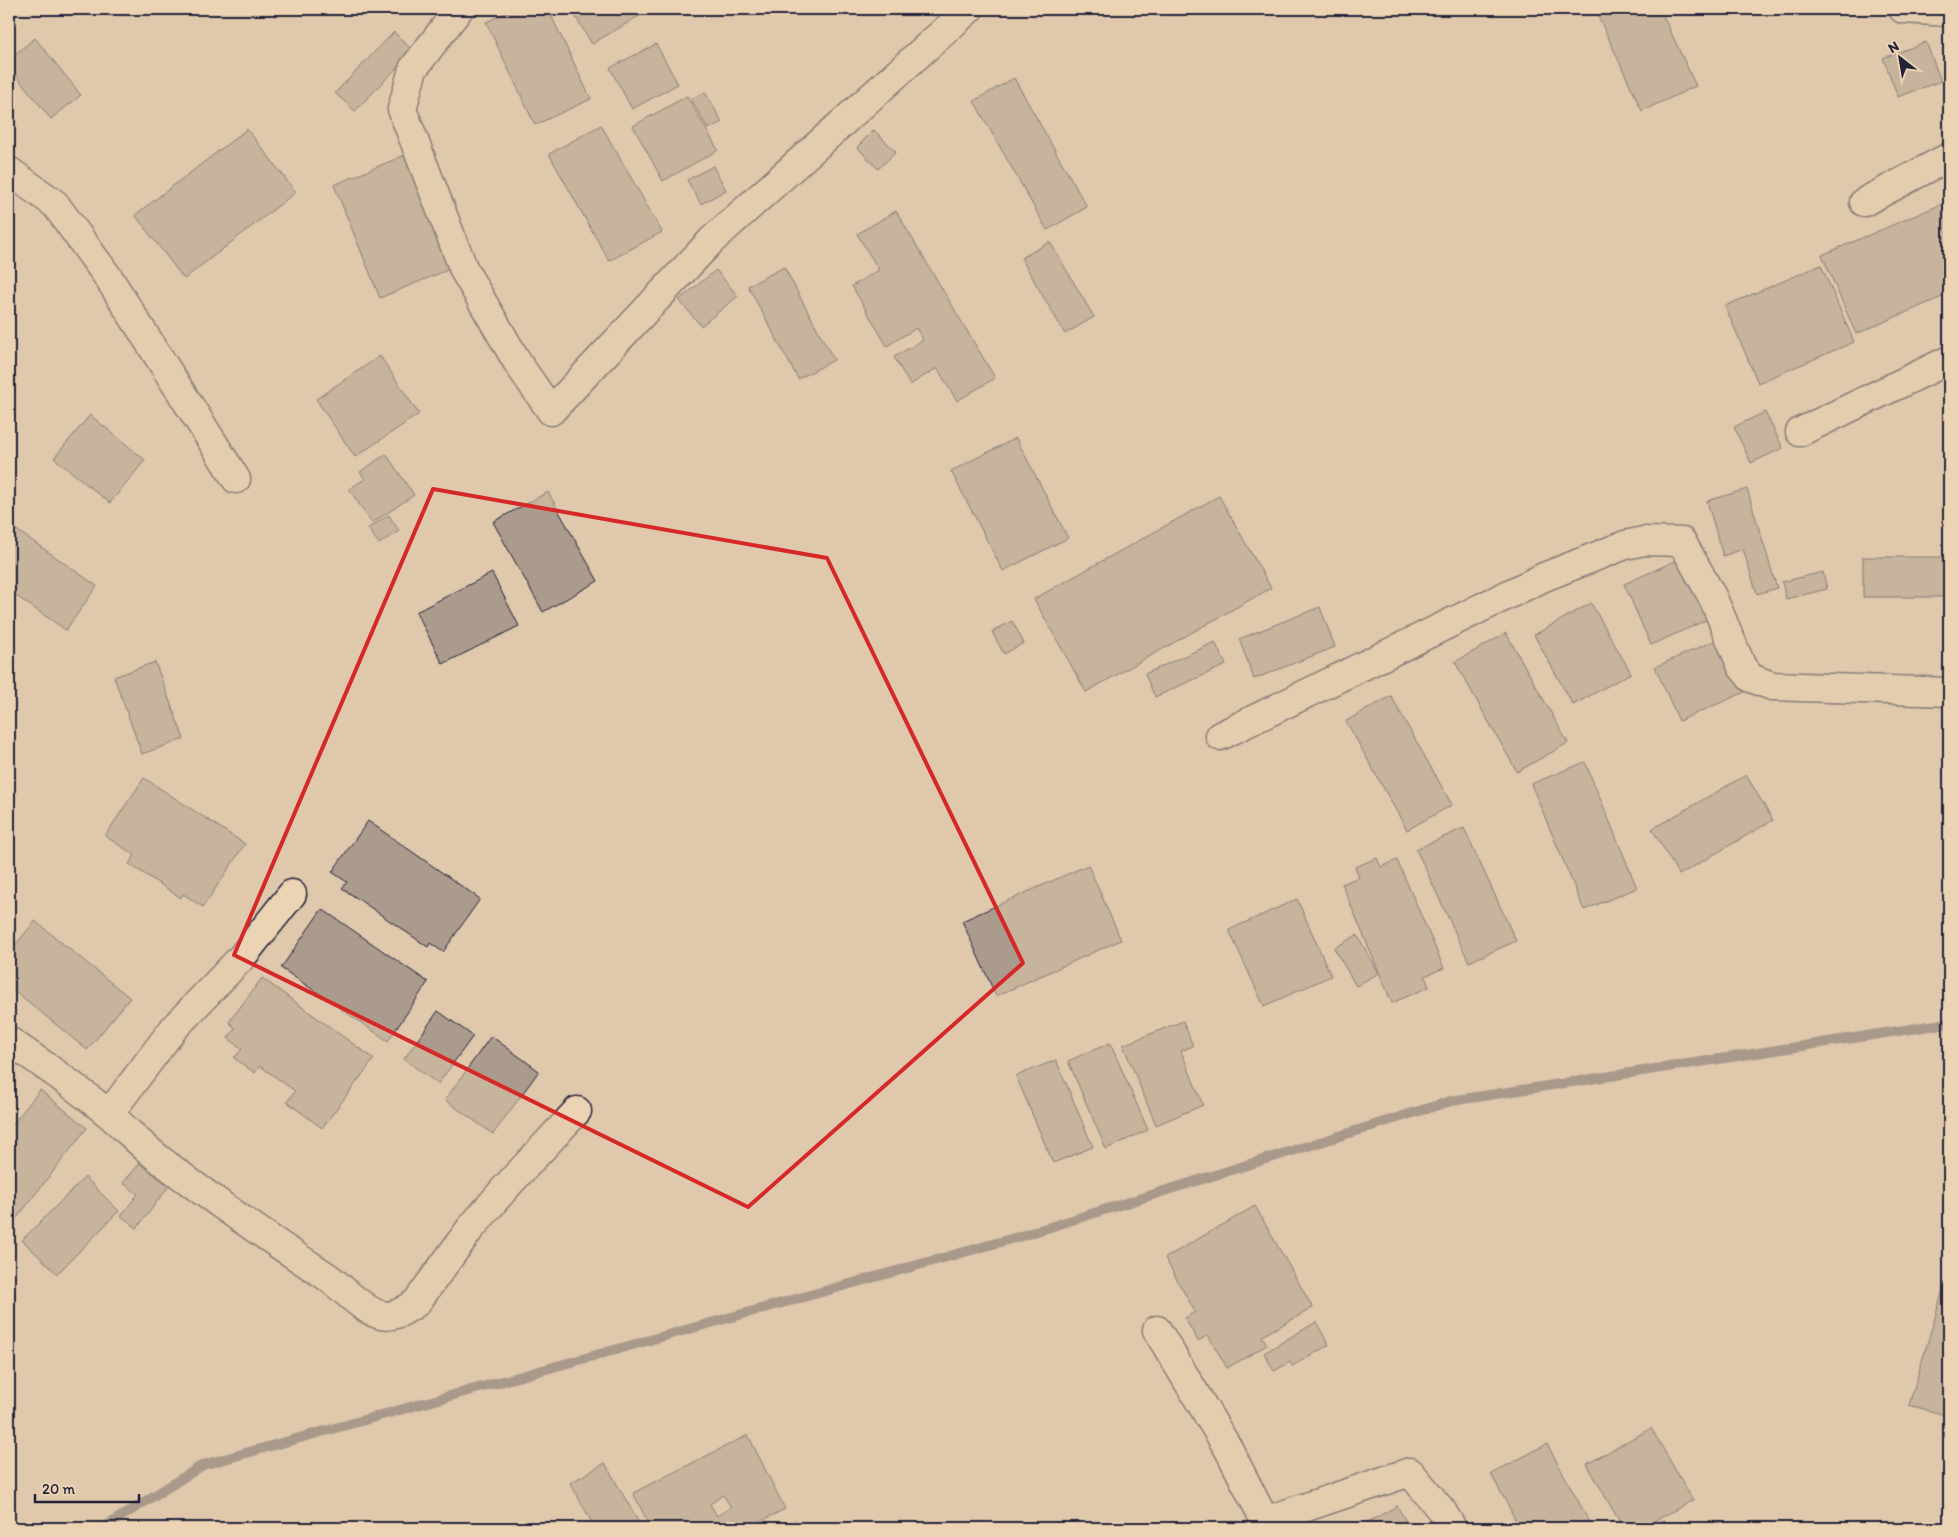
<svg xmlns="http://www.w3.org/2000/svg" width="1958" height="1537" font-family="Itim,sans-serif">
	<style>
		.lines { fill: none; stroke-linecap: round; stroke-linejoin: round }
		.stream { stroke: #686065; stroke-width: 10 }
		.building { fill: #aa9b8c; stroke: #22223b; fill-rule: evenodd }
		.minor-casing { stroke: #22223b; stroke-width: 31 }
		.minor { stroke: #ebd3b3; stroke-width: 28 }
		.marked { fill: none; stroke: #d62828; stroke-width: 4; stroke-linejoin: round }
	</style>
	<rect width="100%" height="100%" fill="#dfc8ac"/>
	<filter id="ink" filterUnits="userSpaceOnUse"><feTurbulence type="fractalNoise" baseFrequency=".02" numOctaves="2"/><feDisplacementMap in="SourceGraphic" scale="10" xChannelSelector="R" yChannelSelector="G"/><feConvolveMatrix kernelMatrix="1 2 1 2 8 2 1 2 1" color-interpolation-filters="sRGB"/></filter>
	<g filter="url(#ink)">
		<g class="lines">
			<!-- stream -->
			<path class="stream" d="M103 1528 203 1465 1018 1237 1451 1101 1949 1023"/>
		</g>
		<!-- building -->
		<g class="building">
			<path d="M515 9H548L591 99 535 125 486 22Z"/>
			<path d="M571 9H649V10L592 44Z"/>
			<path d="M1595 9H1660L1696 86 1642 111Z"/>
			<path d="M394 32 413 51 355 111 335 93Z"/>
			<path d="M35 38 81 95 51 119 9 67V59Z"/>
			<path d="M1926 42 1941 81 1898 97 1883 58Z"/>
			<path d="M656 44 678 84 632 109 610 68Z"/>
			<path d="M1014 78 1087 207 1047 230 974 101Z"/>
			<path d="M705 92 722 122 708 129 691 99Z"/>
			<path d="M687 96 718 150 663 181 633 126Z"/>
			<path d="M601 125 662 232 609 261 549 154Z"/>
			<path d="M247 129 296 192 184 279 135 215Z"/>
			<path d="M874 130 896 152 878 169 857 147Z"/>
			<path d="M405 155 452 268 380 298 334 185Z"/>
			<path d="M713 166 726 190 701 204 687 180Z"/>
			<path d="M1949 201V294L1856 334 1822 255Z"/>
			<path d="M896 211 995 378 957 401 937 368 910 385 894 357 923 340 916 328 887 346 852 286 879 270 857 234Z"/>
			<path d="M1050 242 1094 317 1065 334 1021 258Z"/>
			<path d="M1821 265 1854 342 1758 383 1725 306Z"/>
			<path d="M784 267 834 360 798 379 748 286Z"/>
			<path d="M716 270 738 296 701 326 679 300Z"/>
			<path d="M380 356 419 414 355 457 316 399Z"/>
			<path d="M1765 412 1783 448 1751 463 1734 427Z"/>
			<path d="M90 415 145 460 110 503 54 458Z"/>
			<path d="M1016 438 1068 538 1003 571 951 471Z"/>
			<path d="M386 454 414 495 372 523 349 489 365 479 360 472Z"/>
			<path d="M1747 489 1777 588 1757 594 1743 549 1723 556 1707 501Z"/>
			<path d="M548 492 598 581 543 612 493 522Z"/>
			<path d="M1219 496 1271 588 1086 692 1034 599Z"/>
			<path d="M389 515 399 531 379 544 368 528Z"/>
			<path d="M11 526 97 586 66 630 9 591V529Z"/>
			<path d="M1684 557 1711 618 1651 645 1624 584Z"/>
			<rect x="1863" y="557" width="86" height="40"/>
			<path d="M1823 572 1827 589 1786 599 1782 582Z"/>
			<path d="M492 573 519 626 443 664 416 612Z"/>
			<path d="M1591 603 1631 673 1573 705 1534 635Z"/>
			<path d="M1320 607 1335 647 1254 679 1239 639Z"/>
			<path d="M1012 621 1024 643 1004 654 992 632Z"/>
			<path d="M1506 633 1568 743 1517 772 1455 662Z"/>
			<path d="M1723 637 1747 691 1679 721 1655 667Z"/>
			<path d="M1215 642 1226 665 1155 697 1145 674Z"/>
			<path d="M155 662 184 739 142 754 114 677Z"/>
			<path d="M1391 696 1452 805 1407 830 1346 721Z"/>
			<path d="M1585 762 1637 888 1584 910 1531 784Z"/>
			<path d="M1746 775 1773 820 1679 875 1652 829Z"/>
			<path d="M144 778 245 844 203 907 183 894 181 898 129 864 135 855 105 836Z"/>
			<path d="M368 821 480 899 443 952 430 943 428 947 342 888 347 882 332 872Z"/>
			<path d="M1464 828 1516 941 1469 962 1416 849Z"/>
			<path d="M1377 858 1381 867 1397 860 1444 968 1425 976 1429 987 1392 1003 1342 884 1359 877 1355 867Z"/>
			<path d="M1088 865 1121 940 996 996 962 921Z"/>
			<path d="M1297 899 1331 976 1264 1006 1229 930Z"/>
			<path d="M322 909 428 982 388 1041 281 968Z"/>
			<path d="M35 921 130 998 87 1050 9 986V953Z"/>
			<path d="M1357 935 1379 973 1356 986 1334 948Z"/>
			<path d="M262 978 374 1059 322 1128 287 1102 295 1091 260 1066 255 1073 234 1058 242 1049 228 1038 235 1028 229 1022Z"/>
			<path d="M438 1011 473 1036 438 1084 404 1059Z"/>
			<path d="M1183 1021 1193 1046 1181 1051 1203 1105 1156 1125 1123 1045Z"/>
			<path d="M491 1036 539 1071 493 1134 445 1100Z"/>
			<path d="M1110 1043 1148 1130 1106 1149 1068 1061Z"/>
			<path d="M1056 1060 1093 1147 1053 1163 1016 1076Z"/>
			<path d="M40 1090 87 1128 9 1228V1129Z"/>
			<path d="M140 1163 169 1186 137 1228 121 1216 138 1194 123 1183Z"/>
			<path d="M85 1177 119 1211 57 1274 22 1240Z"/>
			<path d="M1255 1206 1313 1308 1262 1336 1267 1345 1227 1368 1208 1335 1198 1341 1185 1318 1195 1312 1165 1258Z"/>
			<path d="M1949 1270V1416L1909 1405Z"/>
			<path d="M1316 1322 1329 1345 1292 1366 1290 1362 1274 1371 1264 1353Z"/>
			<path d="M1651 1428 1693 1500 1642 1528H1623L1587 1464Z"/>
			<path d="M748 1435 785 1509 747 1528H651L633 1493ZM723 1495 731 1507 717 1516 710 1504Z"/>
			<path d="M1547 1444 1593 1528H1520L1491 1474Z"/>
			<path d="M605 1463 642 1528H595L570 1483Z"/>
			<path d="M1397 1506 1410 1528H1357Z"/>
			<path d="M795 1520 799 1528H780Z"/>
		</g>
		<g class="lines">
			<!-- minor casing -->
			<g class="minor-casing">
				<g id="minor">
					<path d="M459 9 413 69 402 109 464 270 519 365 551 411 712 240 969 9"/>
					<path d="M1903 9 1949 12"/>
					<path d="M9 171 55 204 108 277 236 479"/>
					<path d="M1864 202 1949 157"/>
					<path d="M1800 432 1949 360"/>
					<path d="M1220 736 1544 577 1625 545 1644 541 1682 542 1713 598 1742 667 1751 678 1772 686 1949 692"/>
					<path d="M9 1041C43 1064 78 1088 110 1115 126 1129 141 1145 158 1158 212 1200 268 1238 326 1276 341 1286 363 1311 381 1315 395 1318 405 1310 416 1303L470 1229 507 1186 577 1111"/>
					<path d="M109 1114 174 1028 241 958 292 894"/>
					<path d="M1157 1330 1229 1450 1265 1521 1267 1528"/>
					<path d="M1265 1521 1410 1472 1442 1511 1452 1528"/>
				</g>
			</g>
			<!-- minor -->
			<use href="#minor" class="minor"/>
		</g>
	</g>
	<!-- marked area -->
	<path d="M0 0H1958V1537H0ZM433 489 827 558 1023 963 748 1207 234 955Z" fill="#dfc8ac" fill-opacity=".55" fill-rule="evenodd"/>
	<path class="marked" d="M433 489 827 558 1023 963 748 1207 234 955Z"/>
	<!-- margin -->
	<rect width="1958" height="1537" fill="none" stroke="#ebd3b3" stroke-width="30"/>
	<rect x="15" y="15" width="1928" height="1507" fill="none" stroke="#22223b" stroke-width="2" filter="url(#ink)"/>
	<!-- north arrow -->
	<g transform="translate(1900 58) rotate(329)" stroke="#ebd3b3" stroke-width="4" paint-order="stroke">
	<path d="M0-4L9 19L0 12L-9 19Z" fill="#22223b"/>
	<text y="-8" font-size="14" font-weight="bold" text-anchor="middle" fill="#22223b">N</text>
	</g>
	<!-- scale -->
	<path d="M35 1494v8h104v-8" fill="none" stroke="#22223b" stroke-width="2.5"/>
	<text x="42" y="1494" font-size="15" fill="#22223b" stroke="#ebd3b3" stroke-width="4" paint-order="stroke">20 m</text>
</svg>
